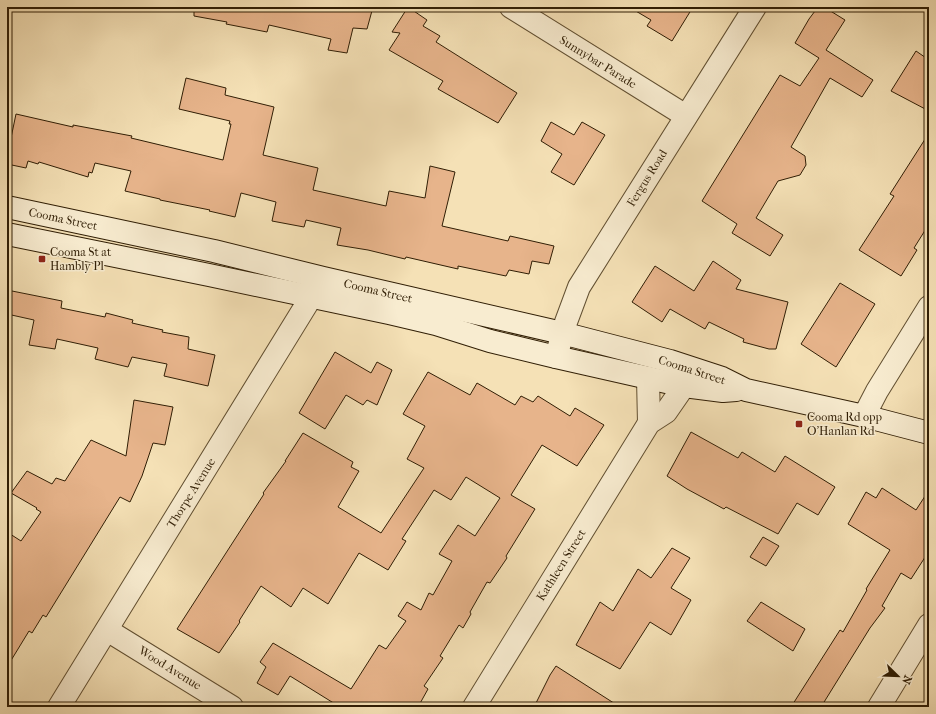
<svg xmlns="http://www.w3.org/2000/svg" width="936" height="714" font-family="'IM FELL French Canon',serif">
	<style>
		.building { fill: #e7b48b; stroke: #301e05 }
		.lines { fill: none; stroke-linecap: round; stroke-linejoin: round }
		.minor-casing { stroke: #614f31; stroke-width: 24 }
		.tertiary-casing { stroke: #614f31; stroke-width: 24 }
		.secondary-casing { stroke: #301e05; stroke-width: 24 }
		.minor { stroke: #f8ecd0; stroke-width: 22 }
		.tertiary { stroke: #f8ecd0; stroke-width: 22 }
		.secondary { stroke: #f8ecd0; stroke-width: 22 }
		.poi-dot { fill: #8f2418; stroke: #f8ecd0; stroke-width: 1.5 }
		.labels { text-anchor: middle; stroke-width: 3; stroke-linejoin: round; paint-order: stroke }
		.street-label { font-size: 12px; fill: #301e05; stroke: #f8ecd0 }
		.poi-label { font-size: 12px; fill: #301e05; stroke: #f8ecd0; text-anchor: start }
	</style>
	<rect width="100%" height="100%" fill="#f5e1b6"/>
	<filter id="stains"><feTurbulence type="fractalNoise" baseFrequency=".005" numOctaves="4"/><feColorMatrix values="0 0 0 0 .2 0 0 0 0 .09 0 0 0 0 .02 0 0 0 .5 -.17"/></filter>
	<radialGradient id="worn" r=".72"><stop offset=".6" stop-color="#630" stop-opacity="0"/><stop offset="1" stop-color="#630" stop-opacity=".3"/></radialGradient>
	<!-- building -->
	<g class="building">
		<path d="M194 7H373L367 29 353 28 347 53 328 50 331 39 269 25 267 32 226 24 227 22 194 16Z"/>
		<path d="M408 7 427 20 423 26 440 36 436 42 517 93 498 123 438 89 443 81 389 50 400 33 392 32Z"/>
		<path d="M629 7H693L672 41 647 26 651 20Z"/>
		<path d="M818 7H824L845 20 826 50 873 80 862 97 830 78 791 147 805 156 806 165 800 175 778 181 756 218 783 235 770 256 732 233 737 224 702 201 780 75 800 86 819 58 795 43 809 19Z"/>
		<path d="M916 51 929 60V111L891 91Z"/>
		<path d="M186 78 226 88 225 95 274 107 263 155 318 168 313 190 386 206 389 191 425 198 430 166 455 172 442 226 508 241 510 236 554 246 549 264 532 261 529 274 509 270 506 276 458 266V269L406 257 405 259 368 250 337 245 341 228 306 220 304 227 272 221 276 202 241 193 235 217 209 211 210 210 160 200V199L125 191 131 171 95 163 92 173 89 172 88 177 39 162 38 164 28 161 26 168 7 164V157L16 114 73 127V125L132 136 131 138 223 160 231 124H229L230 121 179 109Z"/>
		<path d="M551 122 574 135 582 122 605 135 574 185 551 172 562 154 541 141Z"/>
		<path d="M929 133V224L914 248 917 250 901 276 859 250 894 196 890 194Z"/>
		<path d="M713 261 741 280 736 289 788 302 776 349H769L743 342 744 339 709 322 705 329 670 309 662 322 632 302 655 266 694 291Z"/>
		<path d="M840 283 875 304 836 367 801 344Z"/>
		<path d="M7 290 62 301 61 308 105 317 106 313 133 320 132 323 163 330 162 332 189 337 188 349 215 355 208 386 164 376 167 364 132 357 128 367 95 359 98 348 57 339 55 349 29 345 34 320 7 314Z"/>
		<path d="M335 352 371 373 377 362 392 370 377 405 367 400 363 405 346 395 325 429 299 413Z"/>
		<path d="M428 372 470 395 477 383 515 405 521 396 533 402 538 396 570 416 575 408 604 425 577 466 542 445 511 495 535 509 506 556 507 558 490 583 487 582 470 612 471 614 463 628 459 625 440 656 443 658 424 686 428 689 418 707H340L290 676 278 695 257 683 266 667 260 662 273 643 351 689 379 645 386 649 406 621 398 616 407 602 421 610 429 593 433 595 452 561 439 554 458 525 475 536 500 498 466 477 451 500 434 490 402 539 406 541 388 570 359 553 328 604 303 588 291 607 261 586 239 621 240 622 219 653 177 629 264 494 263 493 286 461H285L303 433 353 462 351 467 359 471 338 507 381 533 424 468 407 459 425 426 403 414Z"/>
		<path d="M134 400 173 407 165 445 153 443 142 476 130 502 120 497 46 617 43 615 32 633 29 631 7 667V532L21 541 41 512 36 509 37 508 11 493 27 471 52 484 56 478 65 481 91 440 126 456Z"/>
		<path d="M691 432 738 458 742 452 775 472 785 456 835 487 818 515 797 503 778 534 726 507 724 509 687 489 667 476Z"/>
		<path d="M882 488 916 510 929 490V551L911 579 901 573 882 606 885 608 870 628 821 707H791L840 630 843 632 867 590 866 589 890 550 848 524 866 492 876 498Z"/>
		<path d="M763 537 779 546 766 566 750 557Z"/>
		<path d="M672 548 690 558 671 588 691 600 671 635 650 622 620 669 576 645 600 602 613 611 638 569 651 578Z"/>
		<path d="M761 602 805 629 793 651 747 621Z"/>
		<path d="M556 666 620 707H534L550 675Z"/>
	</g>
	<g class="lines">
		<!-- minor casing -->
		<g class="minor-casing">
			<g id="minor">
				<path d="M511 7 686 116"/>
				<path d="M648 378 649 423"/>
				<path d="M864 416 877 391 929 307"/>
				<path d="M107 630 232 707"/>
				<path d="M474 707 649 423 666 412 684 386"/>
				<path d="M879 707 929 625"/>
			</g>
		</g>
		<!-- tertiary casing -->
		<g class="tertiary-casing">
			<g id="tertiary">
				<path d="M556 357 566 322 579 287 755 7"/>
				<path d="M59 707 321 281"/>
			</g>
		</g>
		<!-- secondary casing -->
		<g class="secondary-casing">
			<g id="secondary">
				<path d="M7 207 214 251 323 278 562 333 670 361 722 378 746 390 864 416 929 433"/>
				<path d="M7 234 209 275 389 313 436 324 490 341 556 357 684 386 723 391 736 390"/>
			</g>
		</g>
		<!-- minor -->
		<use href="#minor" class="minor"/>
		<!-- tertiary -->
		<use href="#tertiary" class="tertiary"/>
		<!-- secondary -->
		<use href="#secondary" class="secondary"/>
	</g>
	<!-- markers -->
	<g class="poi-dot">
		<rect x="38" y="255" width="8" height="8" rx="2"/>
		<rect x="795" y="420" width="8" height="8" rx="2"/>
	</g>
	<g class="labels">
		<!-- street labels -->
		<g class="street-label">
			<text transform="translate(598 62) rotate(32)" y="4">Sunnybar Parade</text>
			<text transform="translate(647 178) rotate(-58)" y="4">Fergus Road</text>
			<text transform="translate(63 219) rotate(12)" y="4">Cooma Street</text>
			<text transform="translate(378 291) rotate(13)" y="4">Cooma Street</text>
			<text transform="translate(692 370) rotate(18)" y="4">Cooma Street</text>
			<text transform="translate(191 493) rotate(-58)" y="4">Thorpe Avenue</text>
			<text transform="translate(561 565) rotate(-58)" y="4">Kathleen Street</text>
			<text transform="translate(170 668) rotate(32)" y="4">Wood Avenue</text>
		</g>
		<!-- poi labels -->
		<g class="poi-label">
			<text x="50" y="256">Cooma St at<tspan x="50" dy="14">Hambly Pl</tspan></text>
			<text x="807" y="421">Cooma Rd opp<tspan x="807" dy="14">O'Hanlan Rd</tspan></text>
		</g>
	</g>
	<!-- margin -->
	<rect width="936" height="714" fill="none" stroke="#f5e1b6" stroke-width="24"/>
	<rect x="8" y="8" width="920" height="698" fill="none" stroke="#301e05" stroke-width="2"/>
	<rect x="12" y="12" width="912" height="690" fill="none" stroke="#301e05"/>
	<!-- north arrow -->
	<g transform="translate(898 676) rotate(113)" stroke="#f8ecd0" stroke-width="3" paint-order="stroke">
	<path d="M0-3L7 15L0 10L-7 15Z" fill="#301e05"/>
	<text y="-6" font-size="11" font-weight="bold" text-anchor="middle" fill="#301e05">N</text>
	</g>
	<rect width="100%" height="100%" filter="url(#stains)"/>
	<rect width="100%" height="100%" fill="url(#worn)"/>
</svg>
